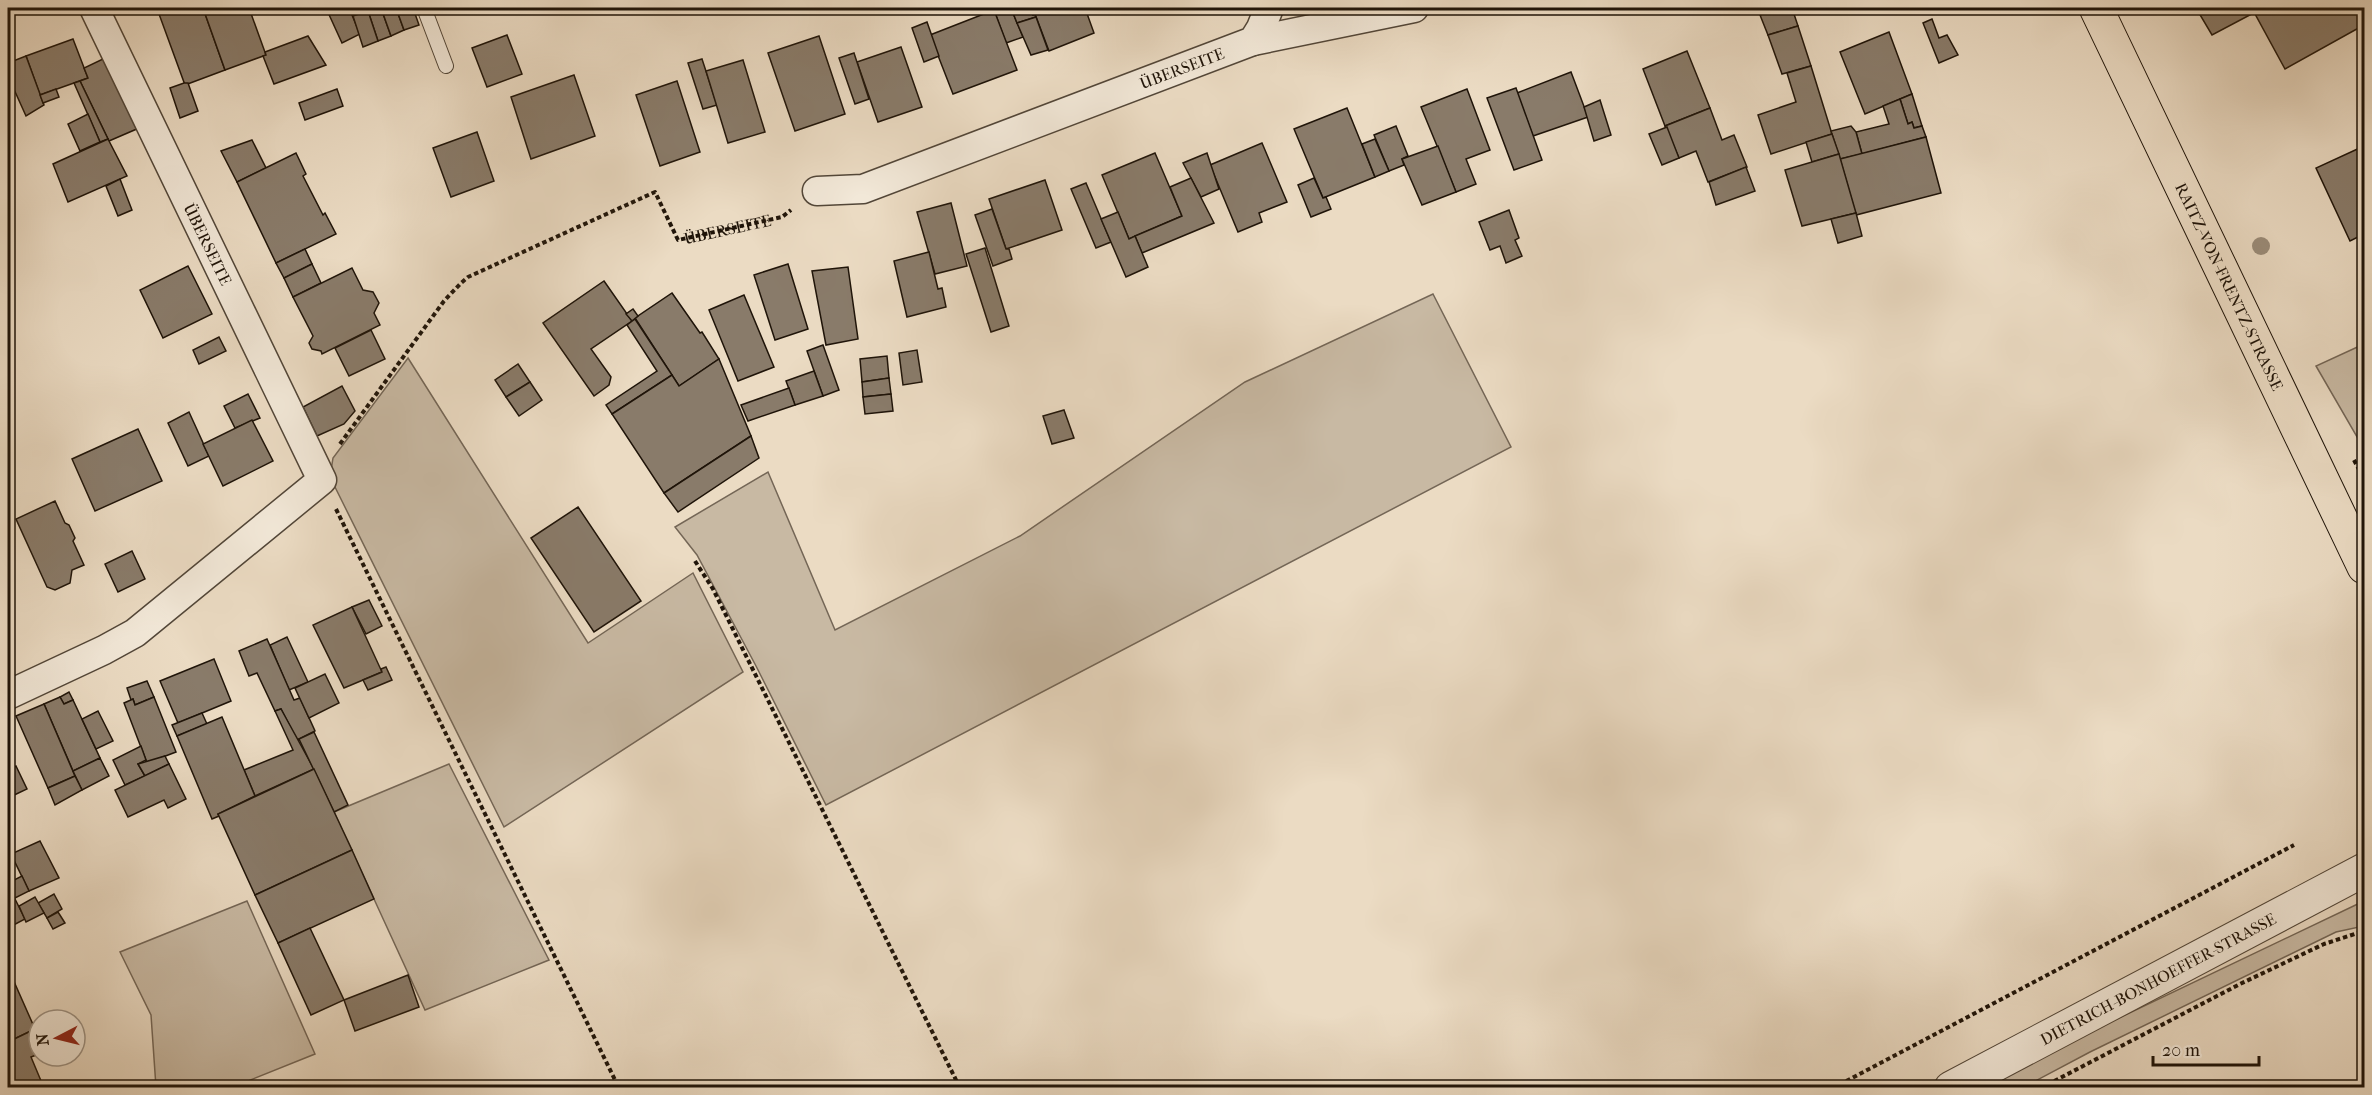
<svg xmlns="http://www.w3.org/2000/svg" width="2372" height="1095" font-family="'IM FELL French Canon',serif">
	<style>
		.green { fill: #c8b9a3; stroke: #746656; stroke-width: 1.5 }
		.building { fill: #897b6a; stroke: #1f1409; stroke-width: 1.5 }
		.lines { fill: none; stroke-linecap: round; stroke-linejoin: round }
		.service-casing { stroke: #524638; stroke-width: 16 }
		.minor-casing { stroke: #524638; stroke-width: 31 }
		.tertiary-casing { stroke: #524638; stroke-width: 35 }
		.primary-casing { stroke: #1f1409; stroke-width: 35 }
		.path { stroke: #1f1409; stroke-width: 4; stroke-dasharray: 4.5 3; stroke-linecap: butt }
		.service { stroke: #f2e8d8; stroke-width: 14 }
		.minor { stroke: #f2e8d8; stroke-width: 28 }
		.tertiary { stroke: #f2e8d8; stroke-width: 33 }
		.primary { stroke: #ebdbc3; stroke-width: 33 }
		.tree { fill: #9b8d7a }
		.labels { text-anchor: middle; stroke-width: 4.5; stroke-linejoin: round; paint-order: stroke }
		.street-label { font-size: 16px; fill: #1f1409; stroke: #f2e8d8 }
	</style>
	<rect width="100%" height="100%" fill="#ebdbc3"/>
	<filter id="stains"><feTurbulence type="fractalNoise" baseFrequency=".00333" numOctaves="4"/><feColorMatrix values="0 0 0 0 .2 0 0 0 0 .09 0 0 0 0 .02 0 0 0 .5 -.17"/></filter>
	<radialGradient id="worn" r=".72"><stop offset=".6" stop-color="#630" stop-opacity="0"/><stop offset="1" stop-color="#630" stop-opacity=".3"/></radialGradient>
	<!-- green -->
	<g class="green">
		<path d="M1433 294 1511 447 826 805 756 666 697 555 675 527 768 472 835 630 1020 536 1245 382Z"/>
		<path d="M2364 344V449L2316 366Z"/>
		<path d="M408 358 588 643 693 573 743 672 504 827 330 477 333 458Z"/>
		<path d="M449 764 549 960 425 1010 334 812Z"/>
		<path d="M247 901 315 1054 233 1087H156L151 1015 120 952Z"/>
		<path d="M2364 901V926L2336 932 2090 1052 2024 1087 1979 1088 2098 1028Z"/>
	</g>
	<!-- building -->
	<g class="building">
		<path d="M176 8H203L225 70 185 85 159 14Z"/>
		<path d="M203 8H249L266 55 225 70Z"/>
		<path d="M326 8H349L360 34 342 43Z"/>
		<path d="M376 8H381L391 36 378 41 368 11Z"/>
		<path d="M381 8H396L404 30 391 36Z"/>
		<path d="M396 8H413L419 25 404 30Z"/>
		<path d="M990 8H1011L1023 37 1006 43 994 10 991 11Z"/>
		<path d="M1011 8H1029L1033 15 1035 14 1036 17 1017 23Z"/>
		<path d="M1029 8H1085L1094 33 1049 51 1035 14 1033 15Z"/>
		<path d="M1781 8H1792L1798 26 1768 35 1760 15Z"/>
		<path d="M2196 8H2263L2212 35Z"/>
		<path d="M2263 8H2364V25L2285 69 2254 12Z"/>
		<path d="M994 10 1017 70 953 94 930 35Z"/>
		<path d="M368 11 378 41 363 47 353 16Z"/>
		<path d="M1036 17 1048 50 1031 55 1017 23Z"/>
		<path d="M1932 19 1939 38 1947 35 1958 55 1939 63 1923 23Z"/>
		<path d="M927 22 939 56 924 62 912 28Z"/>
		<path d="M1798 26 1811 66 1782 74 1768 35Z"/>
		<path d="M1889 32 1912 94 1865 114 1840 52Z"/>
		<path d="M507 35 522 74 487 87 472 48Z"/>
		<path d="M308 36 326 65 274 84 263 56 266 55 265 52Z"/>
		<path d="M819 36 845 114 795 131 768 53Z"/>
		<path d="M73 39 88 78 40 95 26 56Z"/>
		<path d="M901 47 922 107 878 122 857 62Z"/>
		<path d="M1687 51 1710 108 1665 126 1643 69Z"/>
		<path d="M854 53 869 99 855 104 839 58Z"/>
		<path d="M26 56 44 105 26 116 8 76V63Z"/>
		<path d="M105 58 139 128 109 141 80 81 88 78 84 68Z"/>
		<path d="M702 59 717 105 703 109 688 63Z"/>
		<path d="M743 60 765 132 728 143 706 71Z"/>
		<path d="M1811 66 1832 134 1771 154 1758 115 1796 102 1787 73Z"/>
		<path d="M1571 72 1588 117 1533 136 1517 93Z"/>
		<path d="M574 75 595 136 531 159 511 97Z"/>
		<path d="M80 81 108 139 100 142 74 83Z"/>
		<path d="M677 81 700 152 660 166 636 95Z"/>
		<path d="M184 83H188L198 111 180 118 170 88Z"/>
		<path d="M1516 88 1542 160 1514 170 1487 98Z"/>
		<path d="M56 89 59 97 43 103 40 95Z"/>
		<path d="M337 89 343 106 305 120 299 103Z"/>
		<path d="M1467 89 1490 150 1466 159 1476 184 1456 192 1421 107Z"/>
		<path d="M1912 94 1922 126 1914 128 1912 122 1908 124 1900 99Z"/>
		<path d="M1900 99 1908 124 1912 122 1914 128 1922 126 1926 137 1862 154 1856 132 1889 124 1883 106Z"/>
		<path d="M1600 100 1611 135 1594 141 1584 107Z"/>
		<path d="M1347 108 1375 177 1323 198 1294 129Z"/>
		<path d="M1710 108 1722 140 1734 135 1747 167 1708 182 1696 151 1679 158 1665 126Z"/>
		<path d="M88 114 100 142 80 151 68 124Z"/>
		<path d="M1396 126 1408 156 1402 159 1404 165 1389 171 1374 135Z"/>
		<path d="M1851 126 1856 132 1862 154 1840 159 1831 131Z"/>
		<path d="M1667 127 1679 158 1662 165 1649 134Z"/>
		<path d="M477 132 494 181 451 197 433 148Z"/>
		<path d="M1832 134 1839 154 1812 162 1806 142Z"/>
		<path d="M1926 137 1941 193 1856 215 1840 159Z"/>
		<path d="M108 139 127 176 68 202 53 164Z"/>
		<path d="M1375 139 1389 171 1375 177 1362 144Z"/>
		<path d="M252 140 266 168 237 182 221 151Z"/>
		<path d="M1262 143 1287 202 1259 213 1262 222 1238 232 1210 165Z"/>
		<path d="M1438 146 1456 192 1422 205 1402 159Z"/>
		<path d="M2364 146V234L2350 241 2316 168Z"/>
		<path d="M296 153 306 174 303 176 323 215 325 213 336 234 276 263 237 182Z"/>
		<path d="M1155 153 1182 216 1129 239 1102 175Z"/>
		<path d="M1207 153 1219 189 1201 197 1183 163Z"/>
		<path d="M1839 154 1856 213 1802 226 1785 170Z"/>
		<path d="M1746 167 1755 191 1716 205 1709 182Z"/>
		<path d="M1191 178 1214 223 1142 253 1135 236 1182 216 1170 187Z"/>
		<path d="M1314 178 1323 198 1326 197 1331 209 1311 217 1298 185Z"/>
		<path d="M120 179 132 210 118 216 106 186Z"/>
		<path d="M1045 180 1062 230 1006 249 989 199Z"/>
		<path d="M1086 183 1111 242 1096 248 1071 189Z"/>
		<path d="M951 203 967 266 935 274 917 212Z"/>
		<path d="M992 209 1006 249H1009L1012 259 993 266 975 215Z"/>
		<path d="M1509 210 1519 238 1515 240 1522 256 1506 263 1500 246 1490 250 1479 222Z"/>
		<path d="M1118 212 1129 239 1135 236 1148 267 1126 277 1101 219Z"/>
		<path d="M1856 213 1862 236 1838 243 1831 219Z"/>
		<path d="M985 248 1009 326 991 332 966 254Z"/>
		<path d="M305 249 312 264 284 278 276 263Z"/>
		<path d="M929 252 938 289 942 288 946 307 907 317 894 261Z"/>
		<path d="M312 264 321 283 293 297 284 278Z"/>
		<path d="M788 264 808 329 775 340 754 275Z"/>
		<path d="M188 266 212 314 163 338 140 290Z"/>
		<path d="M848 267 858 339 826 345 812 271Z"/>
		<path d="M352 268 363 290 373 292 379 303 374 313 380 325 322 354 321 351 312 349 309 343 313 336 293 297Z"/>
		<path d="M604 281 632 321 591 349 611 377 609 385 594 396 543 323Z"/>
		<path d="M672 293 700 333 702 332 719 359 679 386 635 318Z"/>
		<path d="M744 295 774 367 738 381 709 310Z"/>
		<path d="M633 309 638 316 632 321 626 314Z"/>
		<path d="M635 319 672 375 612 414 606 405 657 371 627 325Z"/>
		<path d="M371 330 385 359 349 376 335 348Z"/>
		<path d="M219 337 226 351 199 364 193 350Z"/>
		<path d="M823 345 839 390 823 396 807 351Z"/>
		<path d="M917 350 922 382 903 385 899 353Z"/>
		<path d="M887 356 889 378 862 382 860 359Z"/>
		<path d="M719 359 751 436 664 493 612 414 672 375 679 386Z"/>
		<path d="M518 364 530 382 506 397 495 380Z"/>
		<path d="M814 371 823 396 795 405 786 381Z"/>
		<path d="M889 378 891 394 863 397 862 382Z"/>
		<path d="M530 382 542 400 519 416 506 397Z"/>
		<path d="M342 386 355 411 344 424 317 436 303 407Z"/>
		<path d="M789 388 795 405 748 421 741 405Z"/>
		<path d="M248 394 260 418 235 428 224 406Z"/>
		<path d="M891 394 893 411 865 414 863 397Z"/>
		<path d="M1064 410 1074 438 1052 444 1043 416Z"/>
		<path d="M189 412 209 456 188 466 168 423Z"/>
		<path d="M252 420 273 461 223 486 203 444Z"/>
		<path d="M138 429 162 481 95 511 72 459Z"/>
		<path d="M751 436 759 458 678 512 664 493Z"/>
		<path d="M55 501 65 523 69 525 75 538 73 541 84 565 72 570 70 583 55 590 47 587 16 519Z"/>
		<path d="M578 507 641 601 594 632 531 538Z"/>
		<path d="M132 551 145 579 118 592 105 564Z"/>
		<path d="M369 600 382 626 366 634 352 607Z"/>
		<path d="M352 607 382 672 344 688 313 625Z"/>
		<path d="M287 637 308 682 289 690 270 645Z"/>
		<path d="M267 639 294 700 300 698 315 731 297 740 281 709 275 711 257 673 249 676 239 651Z"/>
		<path d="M214 659 231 701 178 723 160 681Z"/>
		<path d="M386 667 392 680 368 690 363 680 382 672 381 669Z"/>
		<path d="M325 674 339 703 309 718 295 688Z"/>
		<path d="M147 681 154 697 135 705 133 699 131 700 127 688Z"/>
		<path d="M69 692 73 700 64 704 60 697Z"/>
		<path d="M60 697 64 704 73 700 100 758 73 771 44 704Z"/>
		<path d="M154 697 176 752 147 763 124 703 133 699 135 705Z"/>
		<path d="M44 704 75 776 48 788 16 716Z"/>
		<path d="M281 709 314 769 255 796 244 770 293 750 275 711Z"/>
		<path d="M98 711 113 741 96 749 82 719Z"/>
		<path d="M202 713 207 724 177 736 172 725Z"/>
		<path d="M222 717 255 796 218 814 219 816 212 819 177 736Z"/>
		<path d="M314 732 348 805 334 812 299 739Z"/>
		<path d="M141 746 146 760 138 764 145 776 125 785 113 760Z"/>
		<path d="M165 756 169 764 145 776 138 764Z"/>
		<path d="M100 758 109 776 82 790 73 771Z"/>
		<path d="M169 764 186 799 168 808 164 800 128 817 115 790Z"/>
		<path d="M16 766 27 789 8 798V770Z"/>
		<path d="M314 769 352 850 255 895 218 814Z"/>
		<path d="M75 776 82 790 55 805 48 788Z"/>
		<path d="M40 841 59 878 29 891 11 854Z"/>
		<path d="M352 850 374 899 278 943 255 895Z"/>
		<path d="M22 876 29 891 15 898 8 883Z"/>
		<path d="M54 894 62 909 47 918 38 903Z"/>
		<path d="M13 895 25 919 8 928V898Z"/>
		<path d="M35 897 44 913 26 922 19 906Z"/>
		<path d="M58 912 65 923 53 929 47 918Z"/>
		<path d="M310 928 344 1000 311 1015 278 943Z"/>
		<path d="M8 968 35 1029 8 1042Z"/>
		<path d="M408 975 419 1007 355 1031 344 1000Z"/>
		<path d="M35 1029 39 1038V1054L31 1057 44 1088H8V1042Z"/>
	</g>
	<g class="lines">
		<!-- service casing -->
		<g class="service-casing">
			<path id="service" d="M424 8 446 66"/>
		</g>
		<!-- minor casing -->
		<g class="minor-casing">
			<g id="minor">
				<path d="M1253 41 1414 8"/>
				<path id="s2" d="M817 191 863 189 1253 41 1261 28 1269 8"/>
				<path d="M8 695 104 650 135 633 322 480 94 8"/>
			</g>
		</g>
		<!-- tertiary casing -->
		<g class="tertiary-casing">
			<g id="tertiary">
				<path id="s3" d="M1951 1088 2364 870"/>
			</g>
		</g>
		<!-- primary casing -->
		<g class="primary-casing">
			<g id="primary">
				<path id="s4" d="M2096 8 2364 567"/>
			</g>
		</g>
		<!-- path -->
		<g class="path">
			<path id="s1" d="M340 444 444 301 461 283 468 277 655 192 678 240 782 217 791 210"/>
			<path d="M2354 460 2364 479"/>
			<path d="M336 509 619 1088"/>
			<path d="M695 561 713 589 960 1088"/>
			<path d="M1833 1088 2294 845"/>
			<path d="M2041 1088 2240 984 2324 944 2364 931"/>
		</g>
		<!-- service -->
		<use href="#service" class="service"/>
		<!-- minor -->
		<use href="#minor" class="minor"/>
		<!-- tertiary -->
		<use href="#tertiary" class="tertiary"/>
		<!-- primary -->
		<use href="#primary" class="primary"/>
	</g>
	<!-- trees -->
	<circle class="tree" cx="2261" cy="246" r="9"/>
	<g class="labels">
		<!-- street labels -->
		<g class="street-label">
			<text dy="6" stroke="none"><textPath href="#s2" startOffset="387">ÜBERSEITE</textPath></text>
			<text dy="6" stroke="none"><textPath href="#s1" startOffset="520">ÜBERSEITE</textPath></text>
			<text transform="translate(208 244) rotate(64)" y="6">ÜBERSEITE</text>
			<text dy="6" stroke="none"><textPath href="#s4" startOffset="309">RAITZ-VON-FRENTZ-STRASSE</textPath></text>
			<text dy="6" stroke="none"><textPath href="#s3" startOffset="234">DIETRICH-BONHOEFFER-STRASSE</textPath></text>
		</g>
	</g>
	<!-- margin -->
	<rect width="2372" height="1095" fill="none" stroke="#ebdbc3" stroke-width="30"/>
	<rect x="9" y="9" width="2354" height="1077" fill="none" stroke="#1f1409" stroke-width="3"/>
	<rect x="15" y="15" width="2342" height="1065" fill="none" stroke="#1f1409" stroke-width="1.5"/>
	<!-- north arrow -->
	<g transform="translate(57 1038) rotate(263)"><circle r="28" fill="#f2e8d8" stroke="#9e9385" stroke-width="1.5"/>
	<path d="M0-4.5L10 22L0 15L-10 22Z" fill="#8f2418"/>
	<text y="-9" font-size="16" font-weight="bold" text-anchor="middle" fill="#1f1409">N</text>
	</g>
	<!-- scale -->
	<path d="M2153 1056v9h106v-9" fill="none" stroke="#1f1409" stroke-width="3"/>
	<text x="2162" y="1056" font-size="18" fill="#1f1409" stroke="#f2e8d8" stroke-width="4.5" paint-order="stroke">20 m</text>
	<rect width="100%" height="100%" filter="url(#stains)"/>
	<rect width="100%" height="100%" fill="url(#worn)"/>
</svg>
